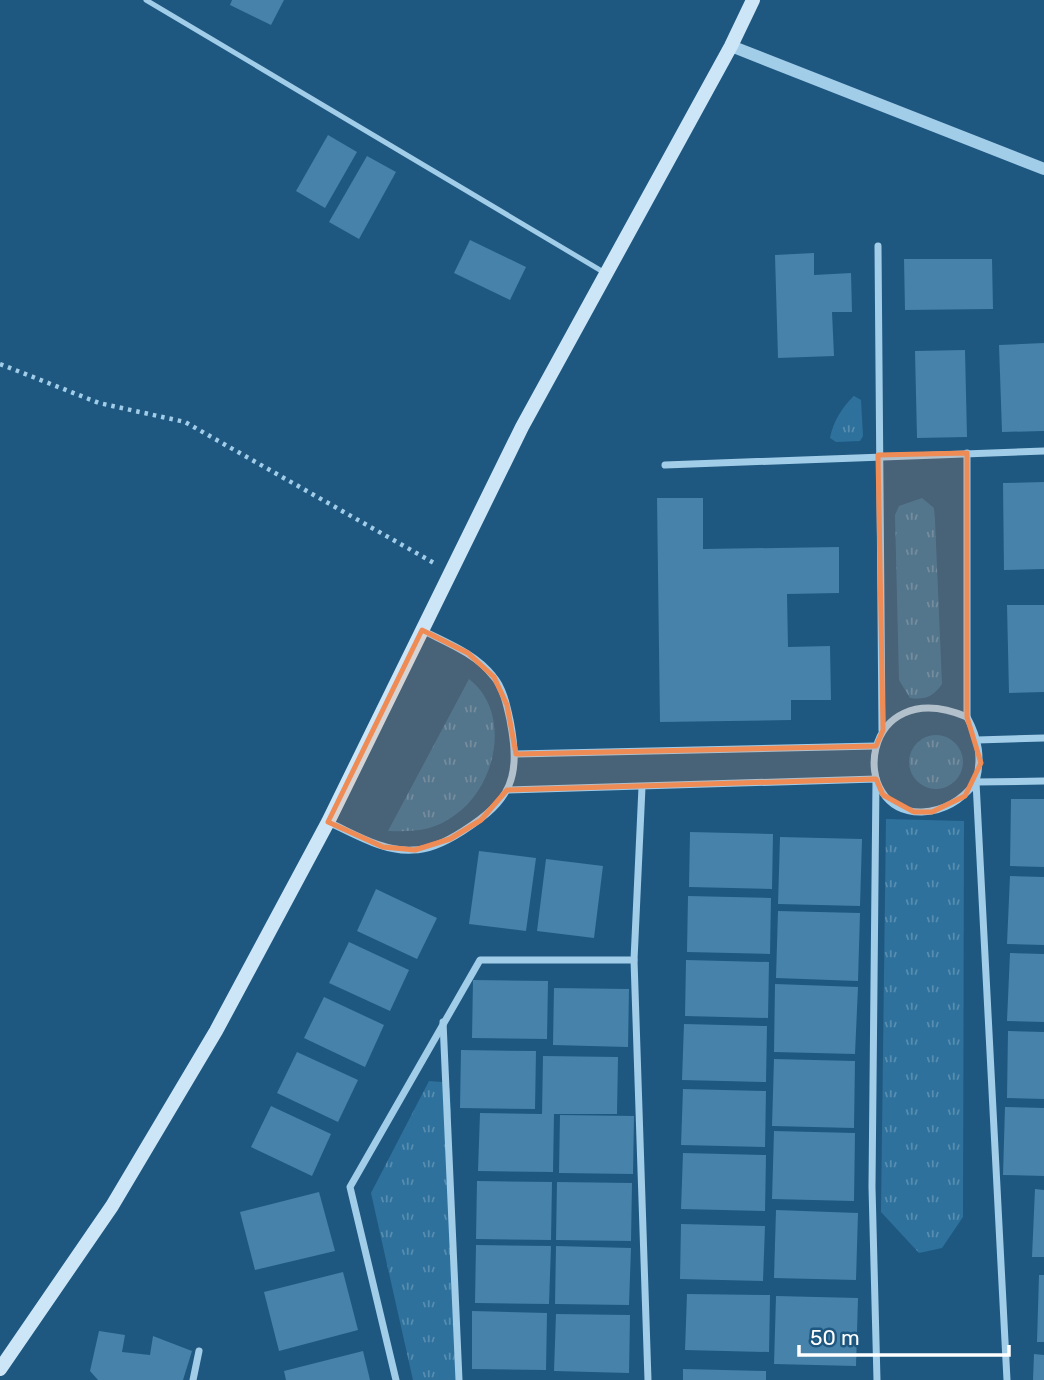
<svg xmlns="http://www.w3.org/2000/svg" width="1044" height="1380" font-family="Rubik,sans-serif">
	<style>
		.grass { fill: url(#grass-tufts) }
		.building { fill: #4682aa }
		.lines { fill: none; stroke-linecap: round; stroke-linejoin: round }
		.path { stroke: #a2cde9; stroke-width: 4.5; stroke-dasharray: 3.5 5; stroke-linecap: butt }
		.service { stroke: #a2cde9; stroke-width: 5 }
		.minor { stroke: #a2cde9; stroke-width: 7 }
		.tertiary { stroke: #a2cde9; stroke-width: 12 }
		.secondary { stroke: #cde6f7; stroke-width: 14 }
		.marked { fill: #ef8b55; fill-opacity: 0.2; stroke: #ef8b55; stroke-width: 5; stroke-linejoin: round }
	</style>
	<defs>
		<pattern id="grass-tufts" width="24" height="20" patternUnits="userSpaceOnUse" patternTransform="scale(1.75)"><rect width="24" height="20" fill="#2d719c"/><path d="M3 7l-1-3M5 7V3M7 7l1-3M15 17l-1-3M17 17v-4M19 17l1-3" fill="none" stroke="#578db0"/></pattern>
	</defs>
	<rect width="100%" height="100%" fill="#1e5880"/>
	<!-- grass -->
	<g class="grass">
		<path d="M854 396 861 400 863 436 860 441 836 442 830 438C833 422 842 407 854 396Z"/>
		<path d="M922 498 934 508 935 520 942 684C933 697 925 700 910 698L899 680 895 515 899 506Z"/>
		<path d="M469 679C512 712 497 786 455 815 434 831 413 832 388 831Z"/>
		<circle cx="936" cy="762" r="27"/>
		<path d="M886 819 964 821 963 1217 942 1248 919 1253 881 1212Z"/>
		<path d="M429 1081 442 1082 450 1089 458 1380H413L371 1193Z"/>
	</g>
	<!-- building -->
	<g class="building">
		<path d="M232 0H284L271 25 230 5Z"/>
		<path d="M328 135 357 152 325 208 296 191Z"/>
		<path d="M367 156 396 172 359 239 329 222Z"/>
		<path d="M470 240 526 267 510 300 454 273Z"/>
		<path d="M814 253V275L851 273 852 312H832L834 356 778 358 775 255Z"/>
		<path d="M904 259H992L993 309 905 310Z"/>
		<path d="M1044 343V431L1002 432 999 345Z"/>
		<path d="M965 350 967 437 917 438 915 351Z"/>
		<path d="M1044 482V569L1004 570 1003 483Z"/>
		<path d="M657 498H703V549L839 547V593L787 594 788 647 830 646 831 700H791V720L660 722Z"/>
		<path d="M1007 605H1044V692L1009 693Z"/>
		<path d="M1011 799H1044V867L1010 866Z"/>
		<path d="M690 832 773 834 772 889 689 887Z"/>
		<path d="M780 837 862 839 860 906 778 904Z"/>
		<path d="M479 851 536 858 526 931 469 924Z"/>
		<path d="M546 859 603 866 594 938 537 931Z"/>
		<path d="M1010 876 1044 877V945L1007 944Z"/>
		<path d="M376 889 437 918 417 959 357 931Z"/>
		<path d="M688 896 771 898 770 954 687 952Z"/>
		<path d="M778 911 860 913 858 981 776 978Z"/>
		<path d="M349 942 409 970 390 1011 329 983Z"/>
		<path d="M1010 953 1044 954V1022L1007 1021Z"/>
		<path d="M686 960 769 962 768 1018 685 1016Z"/>
		<path d="M473 980 548 981 547 1039 472 1038Z"/>
		<path d="M775 984 858 987 855 1054 774 1052Z"/>
		<path d="M554 988 629 989 628 1047 553 1045Z"/>
		<path d="M324 997 384 1025 365 1067 304 1038Z"/>
		<path d="M684 1024 767 1026 766 1082 682 1080Z"/>
		<path d="M1008 1031 1044 1032V1099L1007 1098Z"/>
		<path d="M461 1050 536 1051 535 1109 460 1108Z"/>
		<path d="M297 1052 358 1080 338 1122 277 1093Z"/>
		<path d="M543 1056 618 1057 617 1114H554L553 1172 478 1171 480 1113 542 1114Z"/>
		<path d="M774 1059 855 1061 854 1128 772 1126Z"/>
		<path d="M683 1089 766 1091 765 1147 681 1145Z"/>
		<path d="M271 1106 331 1134 312 1176 251 1147Z"/>
		<path d="M1005 1107 1044 1108V1176L1003 1175Z"/>
		<path d="M560 1115 634 1116 633 1174 559 1173Z"/>
		<path d="M774 1131 855 1133 854 1201 772 1199Z"/>
		<path d="M683 1153 766 1155 765 1211 681 1209Z"/>
		<path d="M477 1181 552 1182 551 1240 476 1239Z"/>
		<path d="M557 1182 632 1183 631 1241 556 1240Z"/>
		<path d="M1035 1189 1044 1190V1257H1032Z"/>
		<path d="M319 1192 335 1251 255 1270 240 1212Z"/>
		<path d="M776 1210 858 1213 856 1280 774 1278Z"/>
		<path d="M681 1224 765 1226 763 1281 680 1279Z"/>
		<path d="M476 1245 551 1246 549 1304 475 1303Z"/>
		<path d="M556 1246 631 1248 629 1305 555 1304Z"/>
		<path d="M343 1272 358 1330 279 1351 264 1292Z"/>
		<path d="M1039 1275H1044V1342H1037Z"/>
		<path d="M687 1294 770 1295 769 1352 685 1350Z"/>
		<path d="M776 1296 858 1298 856 1366 774 1364Z"/>
		<path d="M472 1311 547 1313 546 1370 472 1369Z"/>
		<path d="M556 1314 630 1315 629 1373 554 1371Z"/>
		<path d="M99 1331 125 1335 122 1352 150 1355 153 1336 192 1351 183 1380H98L90 1371Z"/>
		<path d="M363 1351 370 1380H286L284 1371Z"/>
		<path d="M1034 1354 1044 1355V1380H1033Z"/>
		<path d="M683 1369 766 1371V1380H683Z"/>
	</g>
	<g class="lines">
		<!-- path -->
		<path class="path" d="M0 364 99 403 185 422 434 563"/>
		<!-- service -->
		<path class="service" d="M146 0 605 273"/>
		<!-- minor -->
		<g class="minor">
			<path d="M878 246 882 730"/>
			<path d="M967 453V717"/>
			<path d="M665 465 1044 451"/>
			<path d="M977 740 1044 738"/>
			<path d="M516 754 876 746"/>
			<path d="M976 782C962 800 944 811 922 812 846 814 860 672 967 717 979 739 982 758 976 782L1007 1380"/>
			<path d="M976 782 1044 781"/>
			<path d="M642 787 634 960 648 1380"/>
			<path d="M507 790 876 779 872 1187 877 1380"/>
			<path d="M328 822C355 834 383 852 413 850 429 850 449 840 463 831 512 800 521 777 510 720 507 706 503 687 493 676 475 653 447 643 422 630"/>
			<path d="M443 1022 459 1380"/>
			<path d="M193 1380 199 1351"/>
			<path d="M396 1380 350 1187 480 960H634"/>
		</g>
		<!-- tertiary -->
		<path class="tertiary" d="M731 46 1044 169"/>
		<!-- secondary -->
		<path class="secondary" d="M0 1369 112 1206 216 1031 328 822 522 427 731 46 753 0"/>
	</g>
	<!-- marked area -->
	<path class="marked" d="M967 453V717L981 763 965 796 932 812H914L883 795 876 779 507 790 481 820 450 839 415 850 383 847 328 822 422 630 468 653 494 677 507 705 516 754 876 746 883 730 878 455Z"/>
	<!-- scale -->
	<path d="M799 1345v10h210v-10" fill="none" stroke="#ffffff" stroke-width="3.5"/>
	<text x="810" y="1345" font-size="21" fill="#ffffff" stroke="#1e5880" stroke-width="5" paint-order="stroke">50 m</text>
</svg>
